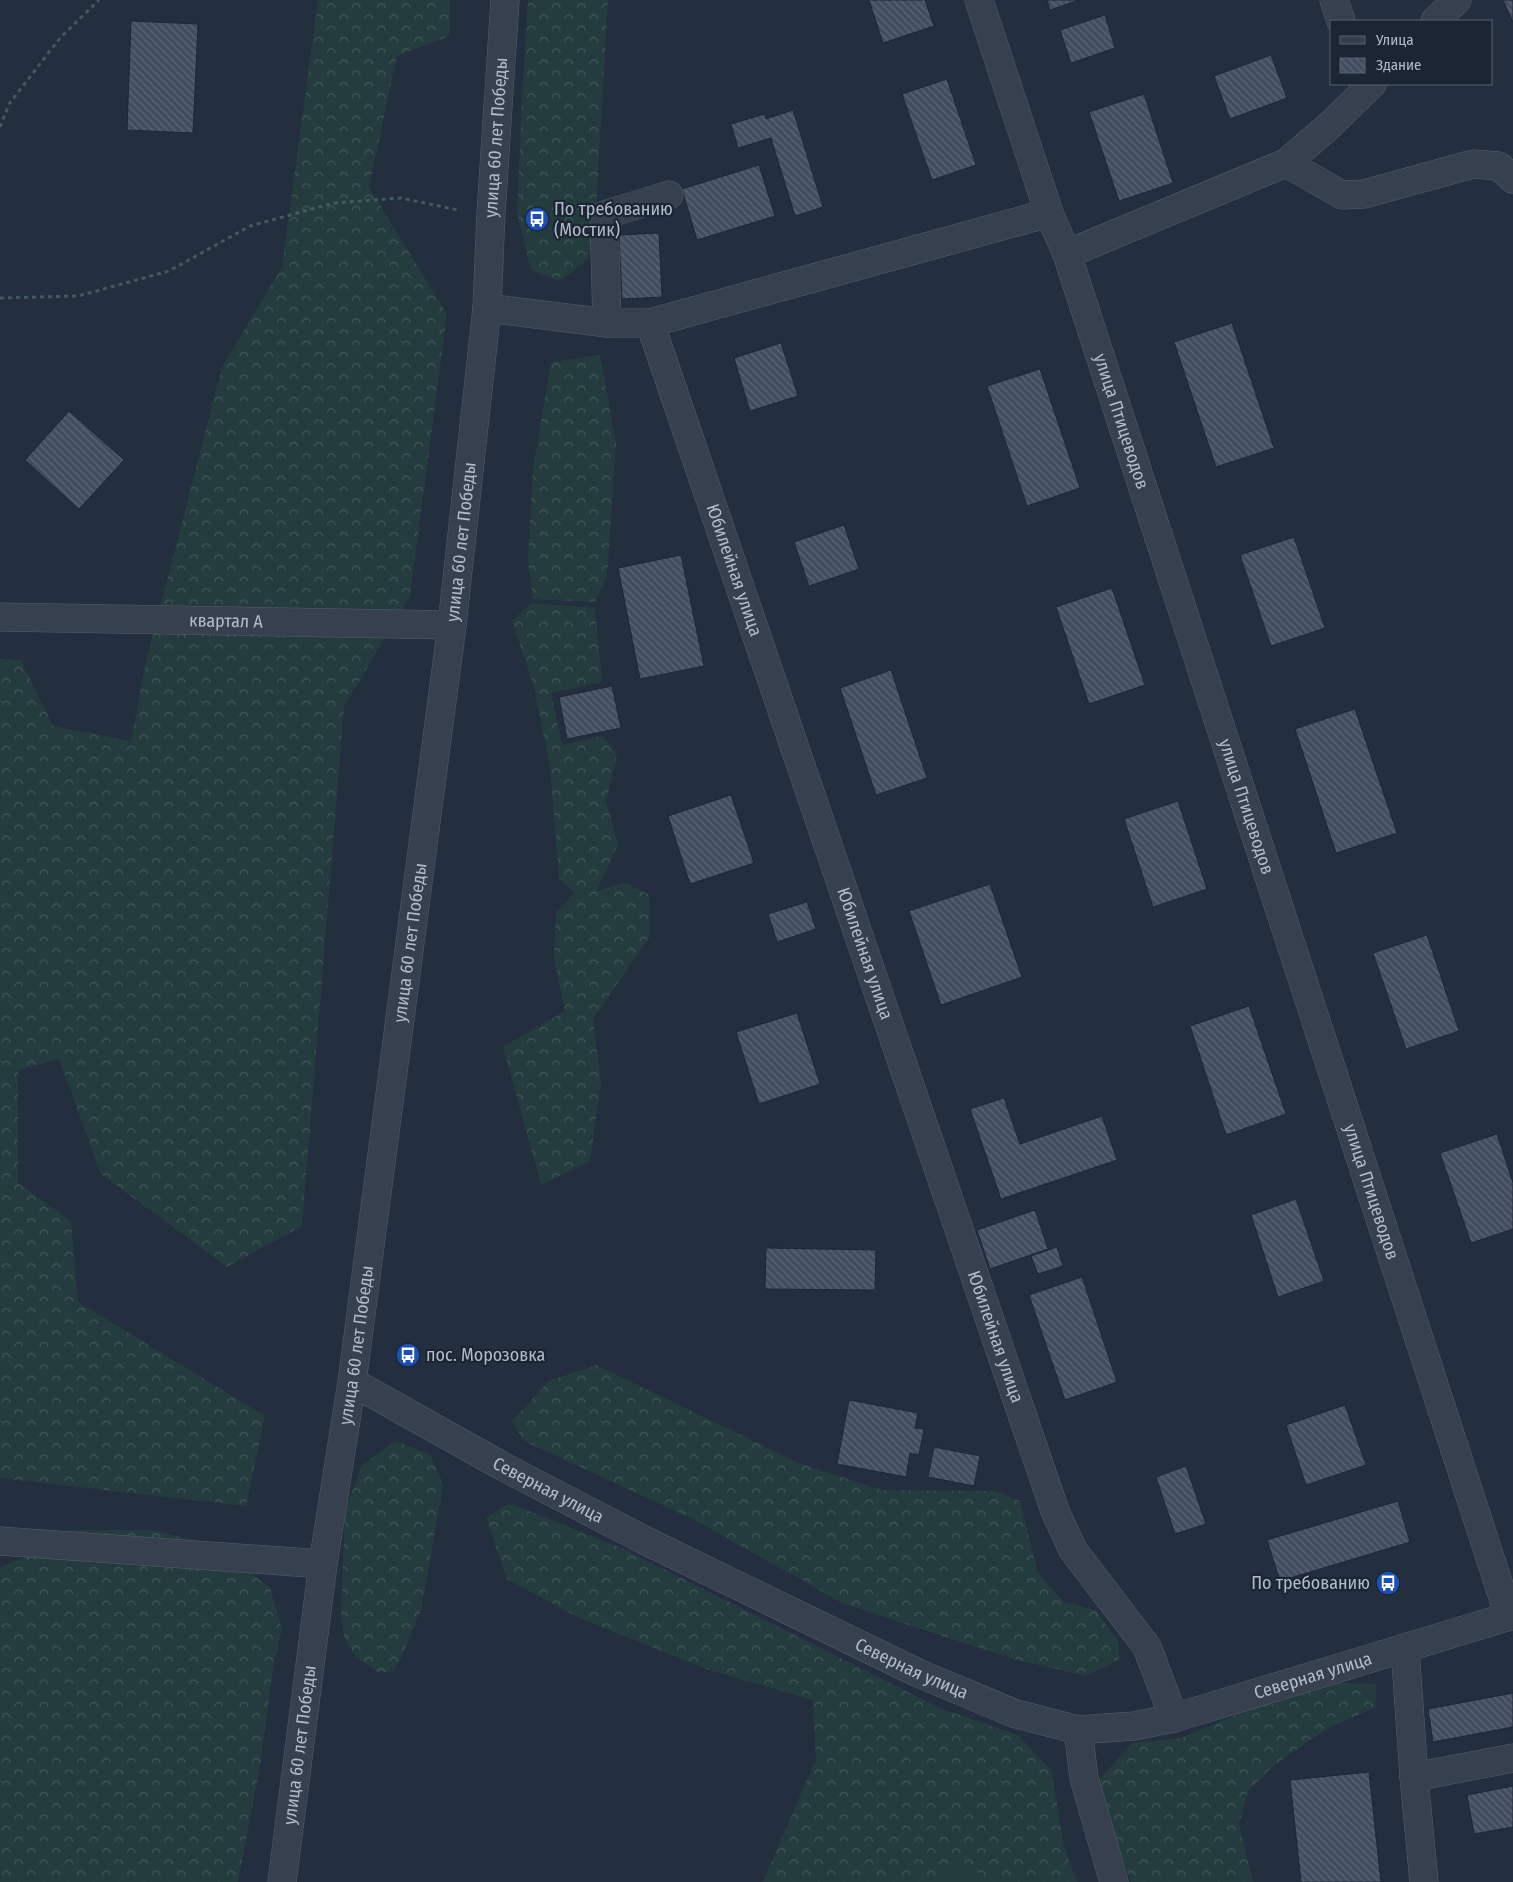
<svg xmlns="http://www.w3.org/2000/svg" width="1513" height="1882" font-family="'Fira Sans Condensed',sans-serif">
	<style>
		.green { fill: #253c3f }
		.forest { fill: url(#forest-crowns) }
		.building { fill: url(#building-back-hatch); stroke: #1e2735 }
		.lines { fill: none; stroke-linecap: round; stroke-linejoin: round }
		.minor-casing { stroke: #555e6c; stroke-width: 29 }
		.path { stroke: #43595c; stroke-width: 3; stroke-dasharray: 4 4; stroke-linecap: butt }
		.minor { stroke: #37404e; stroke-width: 28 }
		.labels { text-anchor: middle; stroke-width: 4.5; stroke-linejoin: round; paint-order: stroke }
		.street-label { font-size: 18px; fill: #b3bbc9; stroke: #1c2533 }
		.poi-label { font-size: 18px; fill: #b3bbc9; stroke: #1c2533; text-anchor: start }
	</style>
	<defs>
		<pattern id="forest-crowns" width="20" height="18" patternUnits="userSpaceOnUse" patternTransform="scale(1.25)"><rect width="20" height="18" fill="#253c3f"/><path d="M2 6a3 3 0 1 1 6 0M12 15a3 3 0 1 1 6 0" fill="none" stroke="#425659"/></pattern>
		<pattern id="building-back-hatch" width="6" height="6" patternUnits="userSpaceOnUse" patternTransform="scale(1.25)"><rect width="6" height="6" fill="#424e60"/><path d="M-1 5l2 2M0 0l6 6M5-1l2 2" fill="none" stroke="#5b6675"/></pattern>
	</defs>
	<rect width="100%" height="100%" fill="#232e3e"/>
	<!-- green -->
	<path class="green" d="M961 1861 991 1882H938Z"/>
	<!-- forest -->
	<g class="forest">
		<path d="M318 0H450V36L397 56 369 187 447 314 410 596 344 707 302 1226 227 1267 101 1174 59 1059 18 1070V1183L71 1221 78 1302 265 1416 246 1506 0 1478V659L21 660 53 726 131 741 145 666 222 367 282 267Z"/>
		<path d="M528 0H608L595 224 588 259 560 281 531 270 517 213 522 99Z"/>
		<path d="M600 355 616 444 607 576 595 602 533 599 528 562 533 468 551 362Z"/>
		<path d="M531 603 595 608 602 682 551 693 562 745 603 736 617 755 606 801 618 845 596 891 625 883 649 895 650 936 593 1019 601 1082 590 1161 541 1185 503 1047 565 1011 554 957 556 913 575 893 559 879 550 767 534 687 512 621Z"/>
		<path d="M596 1365 799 1463 882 1490 995 1491 1020 1501 1038 1573 1063 1601 1096 1611 1119 1643V1660L1086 1676 1013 1659 842 1603 695 1520 524 1441 512 1421 549 1381Z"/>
		<path d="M395 1441 431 1455 443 1486 421 1610 401 1659 392 1672H378L357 1658 345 1640 341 1615 345 1511 362 1465Z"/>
		<path d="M509 1503 624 1549 942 1709 1018 1735 1051 1770 1064 1846 1077 1882H991L961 1861 938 1882H763L816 1759 813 1700 706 1669 579 1618 507 1579 486 1518Z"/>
		<path d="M69 1530H149L208 1543 270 1587 282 1630 273 1668 260 1767 238 1882H0V1567L28 1556Z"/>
		<path d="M1339 1683 1376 1684V1707L1326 1729 1276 1764 1248 1791 1239 1824 1253 1882H1131L1114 1837 1099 1780 1132 1743 1181 1738 1243 1712Z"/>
	</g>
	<!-- building -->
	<g class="building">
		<path d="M869 0H925L934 26 883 43Z"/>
		<path d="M1047 0H1079L1050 10Z"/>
		<path d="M1503 0H1513V22Z"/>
		<path d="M1105 15 1115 48 1071 63 1060 30Z"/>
		<path d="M131 21 198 24 193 133 127 130Z"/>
		<path d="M1271 55 1287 98 1230 119 1214 76Z"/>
		<path d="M947 79 976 165 932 180 902 94Z"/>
		<path d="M1144 94 1173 183 1119 201 1089 112Z"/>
		<path d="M793 110 823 207 795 216 771 138 738 148 731 124 765 114 766 119Z"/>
		<path d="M759 165 775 216 697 240 682 189Z"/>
		<path d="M659 233 662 297 622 299 619 235Z"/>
		<path d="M1232 323 1274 448 1216 467 1174 342Z"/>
		<path d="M781 343 798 396 750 411 734 358Z"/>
		<path d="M1040 369 1080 488 1027 506 987 386Z"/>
		<path d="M69 411 124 460 79 509 25 460Z"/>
		<path d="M844 525 859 569 809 586 794 542Z"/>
		<path d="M1294 537 1325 628 1271 646 1240 555Z"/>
		<path d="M681 555 704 666 640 679 618 568Z"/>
		<path d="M1112 588 1145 685 1089 704 1056 607Z"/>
		<path d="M891 670 927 778 876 795 840 688Z"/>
		<path d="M612 686 621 728 567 739 559 697Z"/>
		<path d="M1355 709 1397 833 1336 853 1295 729Z"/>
		<path d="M731 795 754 863 690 884 668 816Z"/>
		<path d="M1178 801 1207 889 1153 907 1124 819Z"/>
		<path d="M990 884 1022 977 941 1005 909 911Z"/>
		<path d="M807 902 816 929 777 942 768 914Z"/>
		<path d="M1427 935 1459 1031 1406 1049 1373 953Z"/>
		<path d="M1249 1006 1286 1114 1226 1135 1190 1026Z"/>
		<path d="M797 1013 820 1084 759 1104 736 1032Z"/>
		<path d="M1004 1098 1020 1144 1102 1116 1117 1160 1001 1199 970 1109Z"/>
		<path d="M1497 1134 1513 1183V1229L1471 1243 1440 1153Z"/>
		<path d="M1296 1199 1324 1281 1278 1297 1251 1215Z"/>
		<path d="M1035 1210 1048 1249 990 1269 977 1230Z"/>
		<path d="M1057 1247 1063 1266 1038 1274 1031 1256Z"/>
		<path d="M766 1248 876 1250 875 1290 765 1289Z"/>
		<path d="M1082 1277 1117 1382 1065 1400 1029 1295Z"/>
		<path d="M849 1400 918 1413 915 1428 924 1429 919 1455 910 1453 906 1477 837 1464Z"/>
		<path d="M1345 1405 1366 1465 1306 1485 1286 1425Z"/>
		<path d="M934 1447 980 1456 974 1486 928 1477Z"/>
		<path d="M1186 1466 1206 1524 1175 1534 1156 1477Z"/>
		<path d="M1398 1501 1410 1542 1280 1581 1267 1540Z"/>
		<path d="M1513 1693V1727L1433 1742 1428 1709Z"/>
		<path d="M1369 1772 1381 1882H1301L1290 1780Z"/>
		<path d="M1513 1786V1827L1474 1834 1467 1795Z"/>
	</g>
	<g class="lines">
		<!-- minor casing -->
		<g class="minor-casing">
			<g id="minor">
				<path id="s1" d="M979 0 1049 213 1067 254 1509 1616"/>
				<path d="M1334 0 1341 21"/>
				<path d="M1435 21 1457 0"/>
				<path d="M1286 163 1342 195 1364 194 1473 164 1499 166 1513 179"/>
				<path d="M1067 254 1286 163 1329 126 1372 84"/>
				<path id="s2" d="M487 308 607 323H650L1055 1511 1073 1550 1147 1647 1174 1718"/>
				<path d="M607 323 604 215 669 195"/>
				<path d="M650 323 1049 213"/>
				<path id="s3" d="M0 617 452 625"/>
				<path id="s4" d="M352 1382 502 1466 644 1540 918 1673 1013 1713 1078 1730 1134 1726 1174 1718 1513 1615"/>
				<path d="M0 1541 323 1564"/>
				<path d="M1405 1648 1414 1777 1424 1882"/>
				<path d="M1078 1730 1084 1778 1114 1882"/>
				<path d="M1414 1777 1513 1758"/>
				<path id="s5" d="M282 1882 323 1564 352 1382 452 625 487 308 491 213 505 0"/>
			</g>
		</g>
		<!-- path -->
		<g class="path">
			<path d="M0 127 9 104 60 38 99 0"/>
			<path d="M0 298 78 296 169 271 250 226 334 203 401 198 458 210"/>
		</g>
		<!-- minor -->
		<use href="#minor" class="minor"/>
	</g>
	<!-- icons -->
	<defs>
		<g id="bus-disc" transform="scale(1.25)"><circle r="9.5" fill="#1a4fb4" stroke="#1c2533"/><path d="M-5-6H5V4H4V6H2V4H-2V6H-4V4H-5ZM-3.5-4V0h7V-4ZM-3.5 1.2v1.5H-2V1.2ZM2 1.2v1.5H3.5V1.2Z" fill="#fff"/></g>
	</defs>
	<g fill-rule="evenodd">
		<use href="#bus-disc" x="537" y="219"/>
		<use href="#bus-disc" x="408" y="1355"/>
		<use href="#bus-disc" x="1388" y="1583"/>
	</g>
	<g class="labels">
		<!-- street labels -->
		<g class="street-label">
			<text dy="6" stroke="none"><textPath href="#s5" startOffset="1758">улица 60 лет Победы</textPath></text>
			<text dy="6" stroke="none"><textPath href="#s1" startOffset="445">улица Птицеводов</textPath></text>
			<text dy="6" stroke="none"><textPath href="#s5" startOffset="1352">улица 60 лет Победы</textPath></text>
			<text dy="6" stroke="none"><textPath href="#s2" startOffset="425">Юбилейная улица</textPath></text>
			<text dy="6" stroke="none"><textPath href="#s3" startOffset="226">квартал А</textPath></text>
			<text dy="6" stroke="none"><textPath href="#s1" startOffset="850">улица Птицеводов</textPath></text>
			<text dy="6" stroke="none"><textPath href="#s5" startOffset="948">улица 60 лет Победы</textPath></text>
			<text dy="6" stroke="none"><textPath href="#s2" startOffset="830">Юбилейная улица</textPath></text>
			<text dy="6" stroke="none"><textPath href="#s1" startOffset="1255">улица Птицеводов</textPath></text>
			<text dy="6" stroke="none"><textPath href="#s2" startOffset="1235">Юбилейная улица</textPath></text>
			<text dy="6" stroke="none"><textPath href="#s5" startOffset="542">улица 60 лет Победы</textPath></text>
			<text dy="6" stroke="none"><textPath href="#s4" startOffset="224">Северная улица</textPath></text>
			<text dy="6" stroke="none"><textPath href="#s4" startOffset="629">Северная улица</textPath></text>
			<text dy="6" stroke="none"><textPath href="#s4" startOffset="1049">Северная улица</textPath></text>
			<text dy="6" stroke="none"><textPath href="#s5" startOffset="138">улица 60 лет Победы</textPath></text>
		</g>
		<!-- poi labels -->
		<g class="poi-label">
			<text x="554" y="215">По требованию<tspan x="554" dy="21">(Мостик)</tspan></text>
			<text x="426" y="1361">пос. Морозовка</text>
			<text x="1370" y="1589" text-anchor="end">По требованию</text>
		</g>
	</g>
	<!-- legend -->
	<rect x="1330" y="20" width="162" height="65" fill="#1c2533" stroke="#58616f"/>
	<rect x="1340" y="36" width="25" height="8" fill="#37404e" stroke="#58616f"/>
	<text x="1376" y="45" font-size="15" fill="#b3bbc9">Улица</text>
	<rect x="1340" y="58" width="25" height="15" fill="url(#building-back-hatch)" stroke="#58616f"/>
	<text x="1376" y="70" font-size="15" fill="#b3bbc9">Здание</text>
</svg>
